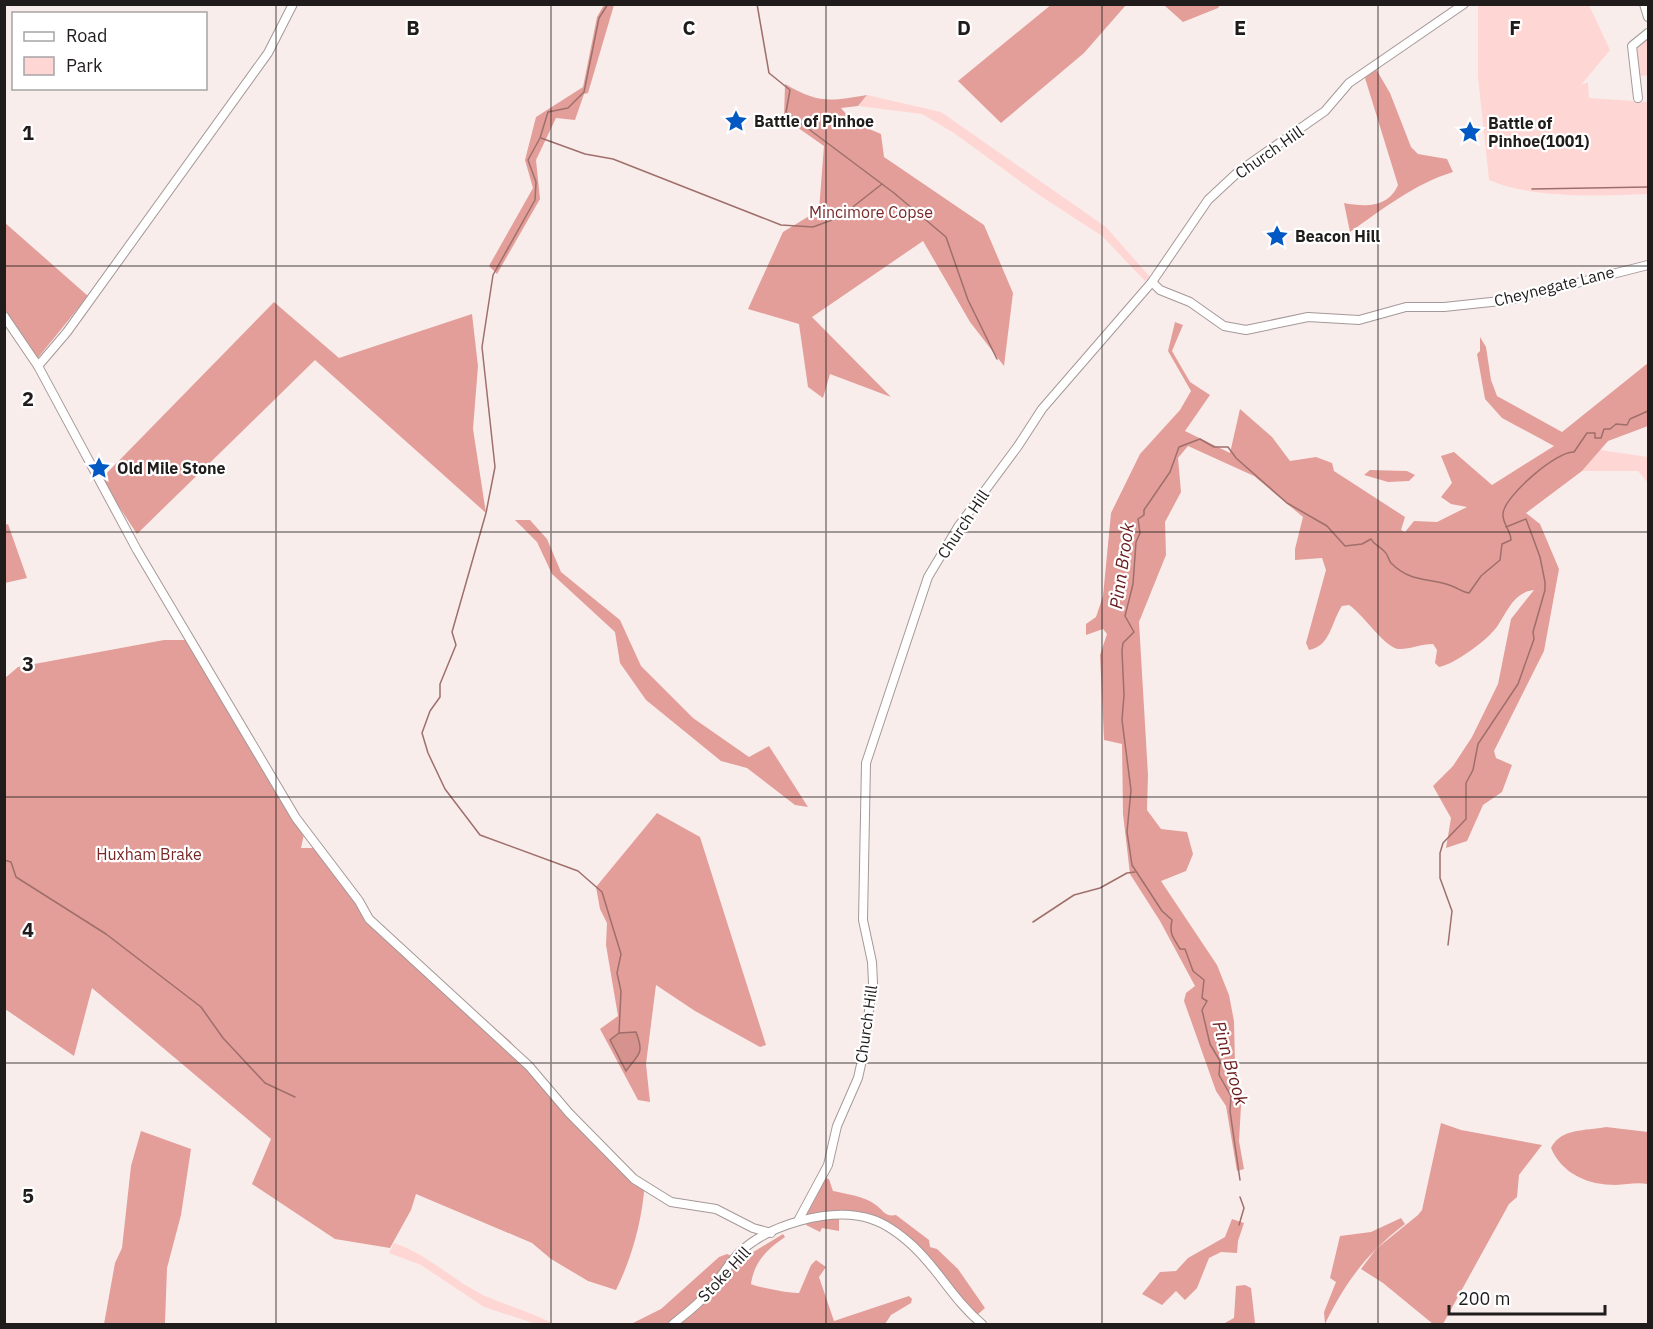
<svg xmlns="http://www.w3.org/2000/svg" width="1653" height="1329" font-family="'IBM Plex Sans',sans-serif">
	<style>
		.green { fill: #fed7d4 }
		.forest { fill: #e39e99 }
		.water { fill: #d6928d; stroke: #9f6f6b; stroke-width: 1.5 }
		.lines { fill: none; stroke-linecap: round; stroke-linejoin: round }
		.stream { stroke: #9f6f6b; stroke-width: 1.5 }
		.minor-casing { stroke: #a49998; stroke-width: 10 }
		.minor { stroke: #fff; stroke-width: 8 }
		.grid { fill: none; stroke: #201c1c; stroke-width: 1.5; stroke-opacity: 0.55 }
		.labels { text-anchor: middle; stroke-width: 4.5; stroke-linejoin: round; paint-order: stroke }
		.poi-label { font-size: 16px; font-weight: bold; fill: #201c1c; stroke: #fff; text-anchor: start }
		.street-label { font-size: 16px; fill: #201c1c; stroke: #fff }
		.park-label { font-size: 16px; fill: #792828; stroke: #fff }
		.water-label { font-size: 18px; font-style: italic; fill: #6c1b1d; stroke: #fff }
		.grid-label { font-size: 20px; text-anchor: middle; font-weight: bold; fill: #201c1c; stroke: #fff; stroke-width: 4.5; stroke-linejoin: round; paint-order: stroke }
	</style>
	<rect width="100%" height="100%" fill="#f9edec"/>
	<!-- green -->
	<g class="green">
		<path d="M1478 5H1589L1610 50 1581 85 1588 82 1589 98 1648 102V194C1603 196 1531 199 1489 180L1478 77Z"/>
		<path d="M1648 35V75L1636 77 1632 46Z"/>
		<path d="M867 95 941 112 1106 227 1150 277 1145 281 1102 236 1039 195 954 133 922 114 858 106Z"/>
		<path d="M1600 450 1648 457V483L1638 471H1582Z"/>
		<path d="M394 1243C429 1255 452 1280 485 1296 508 1306 532 1312 554 1324H536L484 1307 421 1265 389 1253Z"/>
	</g>
	<!-- forest -->
	<g class="forest">
		<path d="M1052 4 1126 5 1084 53 1001 123 958 81Z"/>
		<path d="M604 5H614L588 93 584 94 575 120 556 118 536 160 540 199 497 274 489 266 533 188 525 160 536 117 583 87 597 17Z"/>
		<path d="M1164 5H1220L1218 8 1183 22Z"/>
		<path d="M1376 69 1390 93 1411 147 1418 154 1447 159 1453 172C1414 184 1383 209 1350 232L1344 203C1365 207 1388 208 1398 185L1365 78Z"/>
		<path d="M785 84C819 104 830 101 867 95L858 106 841 108 853 122 881 134 884 157 984 225 1013 293 1004 366 970 322 923 241 812 317 891 397 830 374 823 398 808 387 799 324 748 309 783 232 819 210 824 146 784 118Z"/>
		<path d="M4 222 88 296 37 359 5 311Z"/>
		<path d="M274 302 339 358 472 314 478 366 473 429 486 513 315 360 137 534 101 479Z"/>
		<path d="M1175 322 1183 325 1172 351 1190 382 1210 395 1185 431 1230 453 1240 409 1272 437 1290 461 1316 457 1332 463 1334 471 1405 517 1401 530 1405 532 1414 521 1437 522 1467 507 1451 504 1441 497 1452 483 1441 456 1454 452 1492 485 1554 446 1502 418 1485 399 1477 354 1480 351V337L1486 347 1491 380 1497 396 1562 432 1648 363V426L1608 441 1582 471 1526 513 1540 524 1559 569 1544 651 1494 751 1496 758 1512 765 1502 792 1483 805 1467 841 1446 848 1451 818 1433 786 1453 766 1472 737 1498 684 1511 619 1534 590C1513 592 1507 613 1496 628 1486 641 1455 664 1439 667L1435 663 1437 650 1433 644C1421 644 1411 649 1400 649 1386 650 1364 615 1349 605L1342 606C1331 622 1331 646 1309 650L1306 643 1326 570 1322 558 1295 560V549L1303 517 1254 476 1188 446 1178 458 1181 492 1165 522 1166 555 1139 622 1148 775 1147 810 1161 829 1187 832 1193 854 1186 871 1161 881 1217 965 1229 995 1234 1021 1235 1063 1241 1106 1239 1141 1244 1169 1237 1171 1226 1106 1216 1091 1184 1001 1186 993 1195 986 1160 921 1130 874 1123 814 1122 744 1104 740 1100 655 1107 634 1103 629 1086 635V624L1096 617 1103 596 1111 513 1140 454 1180 410 1191 391 1168 351Z"/>
		<path d="M1370 470 1407 471 1415 475 1409 481 1388 482 1364 475Z"/>
		<path d="M515 520H530L547 539 561 572 620 620 641 666 693 718 749 757 769 746 808 807 795 805 747 768 721 761 646 700 620 663 615 632 552 574 537 542Z"/>
		<path d="M8 524 27 578 5 583V525Z"/>
		<path d="M164 640H193L304 834 301 848H314L353 898 412 957 510 1041 602 1148 645 1182C642 1221 633 1255 616 1290L588 1281 551 1259 532 1243 416 1194 411 1210 390 1248 335 1239 252 1184 271 1139 92 988 74 1056 5 1009V678L18 667Z"/>
		<path d="M657 813 700 837 766 1045 760 1047 695 1011 656 985 646 1064 650 1102 638 1100 600 1029 618 1016 606 945 607 923 600 909 596 887Z"/>
		<path d="M1441 1123 1461 1130 1542 1145 1519 1175 1517 1197 1509 1204 1443 1324H1433L1383 1283 1361 1269 1376 1249 1418 1215 1422 1210Z"/>
		<path d="M1606 1127 1648 1132V1184C1638 1182 1627 1184 1616 1185 1588 1185 1562 1174 1551 1148 1561 1128 1585 1131 1606 1127Z"/>
		<path d="M141 1131 191 1149 181 1215 167 1268 165 1323 104 1324 115 1263 122 1248 131 1166Z"/>
		<path d="M818 1177 829 1179 833 1191C846 1194 865 1196 876 1205 884 1211 885 1217 896 1215L929 1240 930 1247 937 1249 958 1269 985 1308 976 1316 960 1302 923 1250 887 1222 839 1215V1231L822 1228 820 1232 806 1225 808 1219 800 1214Z"/>
		<path d="M1401 1218 1405 1224C1367 1253 1346 1281 1325 1324L1324 1312 1336 1282 1330 1278 1340 1236 1371 1232Z"/>
		<path d="M1232 1219 1244 1223 1238 1241 1237 1253 1221 1252 1209 1258 1197 1288 1185 1300 1176 1291 1162 1305 1142 1294 1160 1272 1176 1271 1188 1258 1225 1237Z"/>
		<path d="M783 1234 785 1237C767 1249 754 1262 751 1284 756 1287 793 1294 799 1293L811 1265 816 1260 826 1267 819 1277 834 1321 909 1296 912 1299 911 1303 891 1315 885 1324H631L661 1309 719 1257 727 1254 740 1260Z"/>
		<path d="M1245 1285 1251 1288 1255 1323 1223 1324 1234 1318 1236 1286Z"/>
	</g>
	<!-- water -->
	<path class="water" d="M636 1032C645 1055 638 1054 626 1071L610 1040 619 1033Z"/>
	<g class="lines">
		<!-- stream -->
		<g class="stream">
			<path d="M608 4 599 18 584 92 568 108 548 112 540 138 528 160 536 182 535 200 493 275 482 347 495 467 486 513 452 632 456 645 440 684V697L430 711 422 733 428 753 445 789 480 835 578 871 602 892 621 954 617 973 621 991 619 1033"/>
			<path d="M757 4 769 73 790 90 786 112 894 193 946 237 968 300 997 359"/>
			<path d="M541 138 585 154 613 159 781 225 813 227 840 217 882 184"/>
			<path d="M1532 189 1648 187"/>
			<path d="M4 860 11 862 16 877 106 934 201 1007 223 1038 265 1083 295 1097"/>
			<path d="M1033 922 1074 895 1100 888 1127 873 1135 872"/>
			<path d="M1448 945 1452 911 1440 878V853L1443 843 1466 819V783L1473 770 1478 744 1518 684 1534 639 1533 632 1545 590V582L1540 557 1526 519 1506 527"/>
			<path d="M1240 1180 1230 1111 1231 1096 1219 1075 1220 1061 1210 1044 1202 1010 1207 1001 1202 998 1204 980 1193 971 1185 949H1180C1173 937 1169 934 1172 920L1162 911 1132 865 1127 832 1131 790 1122 720 1124 695 1122 651 1123 643 1134 632 1125 616 1133 584 1136 542 1140 533 1138 519 1144 515V510L1170 472 1179 447 1200 439 1214 447H1228L1236 458 1287 503 1327 526 1345 546 1362 544 1371 539C1374 545 1379 546 1384 551 1388 554 1388 559 1391 563 1412 584 1430 577 1452 586 1458 588 1462 592 1469 593L1481 576 1500 560 1502 544 1511 540C1511 531 1502 523 1503 514 1503 497 1558 450 1574 452L1587 433H1595V438H1601L1604 429H1610L1616 424 1627 425 1630 419 1648 411"/>
			<path d="M1239 1225 1244 1208 1240 1197"/>
		</g>
		<!-- minor casing -->
		<g class="minor-casing">
			<g id="minor">
				<path d="M1644 4 1648 17"/>
				<path d="M1638 98 1632 46 1648 33"/>
				<path d="M1152 282 1160 290 1190 302 1224 326 1246 330 1308 317 1359 320 1406 307H1444L1510 300 1648 265"/>
				<path d="M4 316 38 366 137 550 296 818 359 901 369 919 529 1066 569 1113 634 1179 671 1202 716 1209 753 1228 771 1233"/>
				<path d="M38 366 67 332 268 53 293 4"/>
				<path d="M799 1219 828 1165 837 1126 858 1078 862 1060 873 983 872 962 863 920 866 763 928 577 958 527 1018 446 1042 409 1152 282 1208 200 1238 172 1325 111 1349 83 1464 4"/>
				<path d="M673 1324C683 1316 695 1307 704 1297 717 1284 726 1267 738 1254 767 1225 831 1206 871 1219 887 1224 900 1234 913 1246 939 1270 954 1301 982 1324"/>
			</g>
		</g>
		<!-- minor -->
		<use href="#minor" class="minor"/>
	</g>
	<!-- grid -->
	<path class="grid" d="M276 4V1324M551 4V1324M826 4V1324M1102 4V1324M1378 4V1324M4 266H1648M4 532H1648M4 797H1648M4 1063H1648"/>
	<!-- icons -->
	<defs>
		<g id="sight-bare" transform="scale(1.8)"><path d="M0-6L1.8-2.2L6-1.7L2.9 1.2L3.7 5.4L0 3.3L-3.7 5.4L-2.9 1.2L-6-1.7L-1.8-2.2Z" fill="#0259c3" stroke="#fff" stroke-width="2.5" paint-order="stroke"/></g>
	</defs>
	<g fill-rule="evenodd">
		<use href="#sight-bare" x="736" y="121"/>
		<use href="#sight-bare" x="1470" y="132"/>
		<use href="#sight-bare" x="1277" y="236"/>
		<use href="#sight-bare" x="99" y="468"/>
	</g>
	<g class="labels">
		<!-- poi labels -->
		<g class="poi-label">
			<text x="754" y="127">Battle of Pinhoe</text>
			<text x="1488" y="129">Battle of<tspan x="1488" dy="18">Pinhoe(1001)</tspan></text>
			<text x="1295" y="242">Beacon Hill</text>
			<text x="117" y="474">Old Mile Stone</text>
		</g>
		<!-- street labels -->
		<g class="street-label">
			<text transform="translate(1269 152) rotate(-35)" y="6">Church Hill</text>
			<text transform="translate(1554 286) rotate(-14)" y="6">Cheynegate Lane</text>
			<text transform="translate(963 524) rotate(-56)" y="6">Church Hill</text>
			<text transform="translate(866 1024) rotate(-82)" y="6">Church Hill</text>
			<text transform="translate(724 1274) rotate(-47)" y="6">Stoke Hill</text>
		</g>
		<!-- park labels -->
		<g class="park-label">
			<text x="871" y="218">Mincimore Copse</text>
			<text x="149" y="860">Huxham Brake</text>
		</g>
		<!-- water labels -->
		<g class="water-label">
			<text transform="translate(1122 566) rotate(-82)" y="6">Pinn Brook</text>
			<text transform="translate(1230 1063) rotate(74)" y="6">Pinn Brook</text>
		</g>
	</g>
	<g class="grid-label">
		<text x="413" y="35">B</text>
		<text x="689" y="35">C</text>
		<text x="964" y="35">D</text>
		<text x="1240" y="35">E</text>
		<text x="1515" y="35">F</text>
		<text x="28" y="140">1</text>
		<text x="28" y="406">2</text>
		<text x="28" y="671">3</text>
		<text x="28" y="937">4</text>
		<text x="28" y="1203">5</text>
	</g>
	<!-- border -->
	<rect width="1653" height="1329" fill="none" stroke="#201c1c" stroke-width="12"/>
	<!-- legend -->
	<rect x="12" y="12" width="195" height="78" fill="#ffffff" stroke="#a6a4a4" stroke-width="1.5"/>
	<rect x="24" y="32" width="30" height="9" fill="#ffffff" stroke="#a6a4a4" stroke-width="1.5"/>
	<text x="66" y="42" font-size="18" fill="#201c1c">Road</text>
	<rect x="24" y="57" width="30" height="18" fill="#fed7d4" stroke="#a6a4a4" stroke-width="1.5"/>
	<text x="66" y="72" font-size="18" fill="#201c1c">Park</text>
	<!-- scale -->
	<path d="M1449 1305v9h156v-9" fill="none" stroke="#201c1c" stroke-width="3"/>
	<text x="1458" y="1305" font-size="18" fill="#201c1c" stroke="#ffffff" stroke-width="4.5" paint-order="stroke">200 m</text>
</svg>
